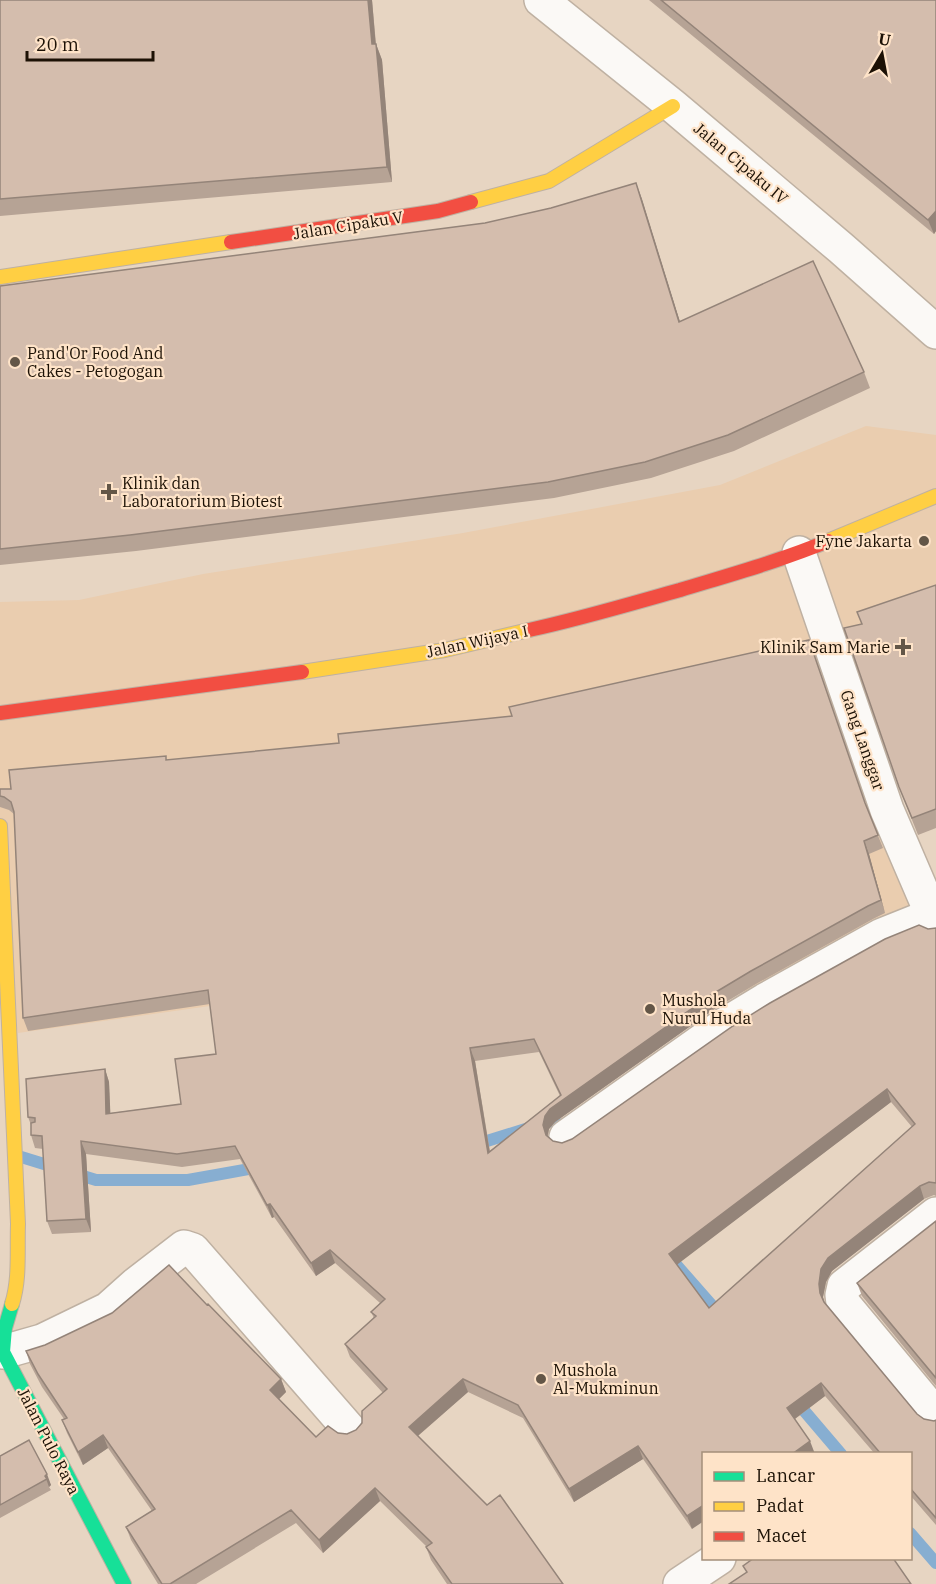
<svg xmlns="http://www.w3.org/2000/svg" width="936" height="1584" font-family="'IBM Plex Serif',serif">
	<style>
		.built { fill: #eacdaf }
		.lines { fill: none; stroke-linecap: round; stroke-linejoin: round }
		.stream { stroke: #87aed1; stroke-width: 12 }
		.street-casing { stroke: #bfb1a2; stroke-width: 36 }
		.fast-casing { stroke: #bfb1a2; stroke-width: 16 }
		.slow-casing { stroke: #bfb1a2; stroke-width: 16 }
		.jam-casing { stroke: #bfb1a2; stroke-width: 16 }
		.street { stroke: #fbf9f6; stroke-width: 33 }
		.fast { stroke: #16e098; stroke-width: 14 }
		.slow { stroke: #ffcf43; stroke-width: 14 }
		.jam { stroke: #f24e42; stroke-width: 14 }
		.wall { fill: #b6a395; fill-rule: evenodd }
		.shaded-wall { fill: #948479 }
		.building { fill: #d4bdad; stroke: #948479; stroke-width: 1.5; fill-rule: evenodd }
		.poi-dot { fill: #635647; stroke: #fee3c8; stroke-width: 2 }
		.labels { text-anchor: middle; stroke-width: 4.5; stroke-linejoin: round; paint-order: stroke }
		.street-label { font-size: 16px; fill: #1c1105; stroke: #fee3c8 }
		.poi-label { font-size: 16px; fill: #1c1105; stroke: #fee3c8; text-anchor: start }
	</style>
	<rect width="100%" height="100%" fill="#e7d5c2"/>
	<!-- built -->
	<path class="built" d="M866 426 936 435V738L878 755 931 903 744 992 711 923 267 998 18 1033 0 946V602L79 600 203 574 463 533 720 485Z"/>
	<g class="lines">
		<!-- stream -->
		<g class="stream">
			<path d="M473 1142 487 1141 554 1120 566 1135"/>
			<path d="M18 1156 96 1180H188L260 1167"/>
			<path d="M672 1260 722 1317"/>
			<path d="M795 1400 841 1454"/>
			<path d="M910 1533 936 1563"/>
		</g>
		<!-- street casing -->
		<g class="street-casing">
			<g id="street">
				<path d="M541 0 673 106 841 248 936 332"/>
				<path d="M799 553 887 810 936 924"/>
				<path d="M566 1137 727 1023 765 1000 882 935 932 915"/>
				<path d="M936 1214 844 1286 842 1295 843 1303 936 1415"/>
				<path d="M3 1352 42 1341 108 1309 136 1284 184 1247 193 1250 349 1429"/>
				<path d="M680 1584 719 1558"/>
			</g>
		</g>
		<!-- fast casing -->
		<g class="fast-casing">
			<path id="fast" d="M12 1304 5 1328 3 1352 124 1584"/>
		</g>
		<!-- slow casing -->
		<g class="slow-casing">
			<g id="slow">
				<path d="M471 202 549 181 673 106"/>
				<path d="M0 277 231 242"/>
				<path d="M828 541 936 496"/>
				<path d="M302 672 445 650 529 630"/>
				<path d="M0 826 18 1224C17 1250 20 1279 12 1304"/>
			</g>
		</g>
		<!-- jam casing -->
		<g class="jam-casing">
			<g id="jam">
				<path d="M231 242 438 211 471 202"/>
				<path d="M529 630C580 619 630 604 680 590 729 575 780 561 828 541"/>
				<path d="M0 713 302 672"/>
			</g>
		</g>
		<!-- street -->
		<use href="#street" class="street"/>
		<!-- fast -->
		<use href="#fast" class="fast"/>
		<!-- slow -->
		<use href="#slow" class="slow"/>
		<!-- jam -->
		<use href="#jam" class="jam"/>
	</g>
	<!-- wall -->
	<g class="wall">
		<path d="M0 0H372L376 44 382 60 392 182 0 216Z"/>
		<path d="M649 0H936V231L934 234Z"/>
		<path d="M636 183 680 322 864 372 870 388 734 451 651 478 554 498 136 551 0 565V286L485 223 551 208Z"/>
		<path d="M936 585V828L918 835 899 787 862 624Z"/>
		<path d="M167 760 866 806 883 848 869 854 885 913 873 919 756 984 716 1008 555 1122 549 1129 548 1136 553 1141 562 1143 572 1139 928 929 936 928V1196L934 1195 924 1199 832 1271 826 1282 823 1297 824 1302 917 1414 924 1419 934 1421 936 1420V1525L910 1495V1454H875L825 1396 795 1419 704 1454 692 1529 643 1459 574 1502 523 1418 468 1392 418 1436 563 1584H447L431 1560 426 1547H427L380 1501 323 1553 296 1523 196 1584H158L131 1540 126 1527 152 1511 108 1448 83 1465 67 1433 62 1420 64 1419 42 1387 30 1364 26 1351 207 1305 281 1379 286 1392 279 1399 316 1437 338 1433 347 1434 356 1430 383 1393 350 1357 345 1344 374 1318 371 1312 380 1303 335 1263 316 1276 274 1217 272 1218 240 1159 182 1167 86 1154 91 1232 52 1234 47 1221 43 1149 35 1148 31 1135V1125L28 1117 105 1069 109 1082 110 1113 181 1104 216 1054 210 1004 28 1031 23 1018 14 814 9 810 0 807V789H11ZM539 1052 560 1096 490 1151 475 1061ZM891 1102 912 1127 709 1308 677 1264Z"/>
		<path d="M936 1221V1386L862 1296 857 1283Z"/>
		<path d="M29 1440 51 1485 49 1487 51 1490 0 1518V1456Z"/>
	</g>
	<!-- shaded-wall -->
	<g class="shaded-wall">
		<path d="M368 0H372L377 60 372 44Z"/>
		<path d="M376 44 382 60 392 182 387 167Z"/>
		<path d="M636 183 642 199 685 338 679 322Z"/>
		<path d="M936 211V231L934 234 928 220Z"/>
		<path d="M864 841 869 854 885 913 881 900Z"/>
		<path d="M711 995 716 1008 555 1122 549 1129 547 1138 543 1125 545 1116 550 1109Z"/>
		<path d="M470 1048 475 1061 492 1166 488 1153Z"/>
		<path d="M105 1069 109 1082 111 1127 106 1114Z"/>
		<path d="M887 1089 891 1102 674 1267 669 1254Z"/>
		<path d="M81 1141 86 1154 91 1232 86 1219Z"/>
		<path d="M920 1186 924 1199 832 1271 826 1282 823 1297 825 1306 820 1293 819 1284 821 1269 828 1258Z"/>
		<path d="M270 1204 274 1217 272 1218 267 1205Z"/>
		<path d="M330 1250 335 1263 316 1276 311 1263Z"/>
		<path d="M281 1379 286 1392 275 1403 270 1390Z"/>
		<path d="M463 1379 468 1392 413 1440 409 1427Z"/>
		<path d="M821 1383 825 1396 792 1421 787 1408Z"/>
		<path d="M103 1435 108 1448 83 1465 78 1452Z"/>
		<path d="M810 1441 815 1454H792Z"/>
		<path d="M638 1446 643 1459 574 1502 569 1489Z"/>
		<path d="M47 1474 51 1485 49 1487 45 1476Z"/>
		<path d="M375 1488 380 1501 323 1553 319 1540Z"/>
		<path d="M704 1505V1521L692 1529 687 1516Z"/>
	</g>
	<!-- building -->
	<g class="building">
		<path d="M0 0H368L372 44H376L387 167 0 199Z"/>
		<path d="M661 0H936V211L928 220Z"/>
		<path d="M636 183 679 322 813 261 864 372 728 435 645 462 548 482 130 535 0 549V286L485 223 551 208Z"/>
		<path d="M936 585V809L912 818 899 787 844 628 862 624 857 612Z"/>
		<path d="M809 640 865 803 878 835 864 841 881 900 868 906 751 971 711 995 550 1109 545 1116 543 1125 546 1135 553 1141 562 1143 572 1139 733 1026 770 1003 885 939 919 925 928 929 936 928V1183L929 1182 920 1186 828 1258 821 1269 819 1284 820 1293 824 1302 917 1414 924 1419 934 1421 936 1420V1518L910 1488V1454H881L821 1383 787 1408 810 1441 792 1454H704V1505L687 1516 638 1446 569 1489 518 1405 463 1379 409 1427 487 1505 500 1495 563 1584H452L426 1547 432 1543 375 1488 319 1540 291 1510 170 1584H162L126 1527 155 1509 103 1435 78 1452 62 1420 67 1418 38 1374 26 1351 45 1345 112 1313 169 1265 207 1305 208 1304 281 1379 270 1390 316 1437 328 1426 338 1433 347 1434 356 1430 362 1423V1411L387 1389 345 1344 376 1316 371 1312 385 1299 330 1250 311 1263 270 1204 267 1205 235 1146 177 1154 81 1141 86 1219 47 1221 42 1136 31 1135V1123L35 1122V1118L28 1117 26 1079 105 1069 106 1114 181 1104 175 1059 216 1054 208 990 23 1018 14 812 11 802 4 797 0 796V789H11L9 770 166 756V760L339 743 338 734 512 716 509 707ZM534 1039 561 1095 488 1153 470 1048ZM887 1089 915 1124 709 1308 669 1254Z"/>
		<path d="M936 1221V1378L857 1283Z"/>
		<path d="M29 1440 47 1474 45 1476 47 1479 0 1505V1456Z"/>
		<path d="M754 1558H893L911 1584H729L747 1572 743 1566Z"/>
	</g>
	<!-- markers -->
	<g class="poi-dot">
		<circle cx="15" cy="362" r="6"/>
		<path d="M106 483h6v6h6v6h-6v6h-6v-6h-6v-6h6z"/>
		<circle cx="924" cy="541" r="6"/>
		<path d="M900 638h6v6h6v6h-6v6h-6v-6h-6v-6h6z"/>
		<circle cx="650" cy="1009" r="6"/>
		<circle cx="541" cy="1379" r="6"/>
	</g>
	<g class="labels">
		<!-- street labels -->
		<g class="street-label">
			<text transform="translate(741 163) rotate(40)" y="6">Jalan Cipaku IV</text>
			<text transform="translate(348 225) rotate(-9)" y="6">Jalan Cipaku V</text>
			<text transform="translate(477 641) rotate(-12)" y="6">Jalan Wijaya I</text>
			<text transform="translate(863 740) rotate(71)" y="6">Gang Langgar</text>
			<text transform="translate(49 1441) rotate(63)" y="6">Jalan Pulo Raya</text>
		</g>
		<!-- poi labels -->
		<g class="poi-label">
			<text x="27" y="359">Pand'Or Food And<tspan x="27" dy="18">Cakes - Petogogan</tspan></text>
			<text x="122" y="489">Klinik dan<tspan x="122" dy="18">Laboratorium Biotest</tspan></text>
			<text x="912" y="547" text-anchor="end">Fyne Jakarta</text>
			<text x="890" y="653" text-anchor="end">Klinik Sam Marie</text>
			<text x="662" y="1006">Mushola<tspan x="662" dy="18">Nurul Huda</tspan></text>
			<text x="553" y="1376">Mushola<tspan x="553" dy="18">Al-Mukminun</tspan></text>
		</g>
	</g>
	<!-- legend -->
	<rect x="702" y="1452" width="210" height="108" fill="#fee3c8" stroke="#a48f7a" stroke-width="1.5"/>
	<rect x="714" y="1472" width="30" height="9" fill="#16e098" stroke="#a48f7a" stroke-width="1.5"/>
	<text x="756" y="1482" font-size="18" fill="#1c1105">Lancar</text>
	<rect x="714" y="1502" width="30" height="9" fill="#ffcf43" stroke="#a48f7a" stroke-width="1.5"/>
	<text x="756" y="1512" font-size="18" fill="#1c1105">Padat</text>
	<rect x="714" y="1532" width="30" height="9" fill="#f24e42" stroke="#a48f7a" stroke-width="1.5"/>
	<text x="756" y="1542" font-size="18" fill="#1c1105">Macet</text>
	<!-- north arrow -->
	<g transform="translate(882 54) rotate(10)" stroke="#fee3c8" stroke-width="4.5" paint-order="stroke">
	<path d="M0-4.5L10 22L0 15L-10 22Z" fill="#1c1105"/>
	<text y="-9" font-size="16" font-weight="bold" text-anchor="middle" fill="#1c1105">U</text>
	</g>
	<!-- scale -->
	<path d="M27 51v9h126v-9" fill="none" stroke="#1c1105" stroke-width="3"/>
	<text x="36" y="51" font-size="18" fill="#1c1105" stroke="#fee3c8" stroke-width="4.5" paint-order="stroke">20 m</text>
</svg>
